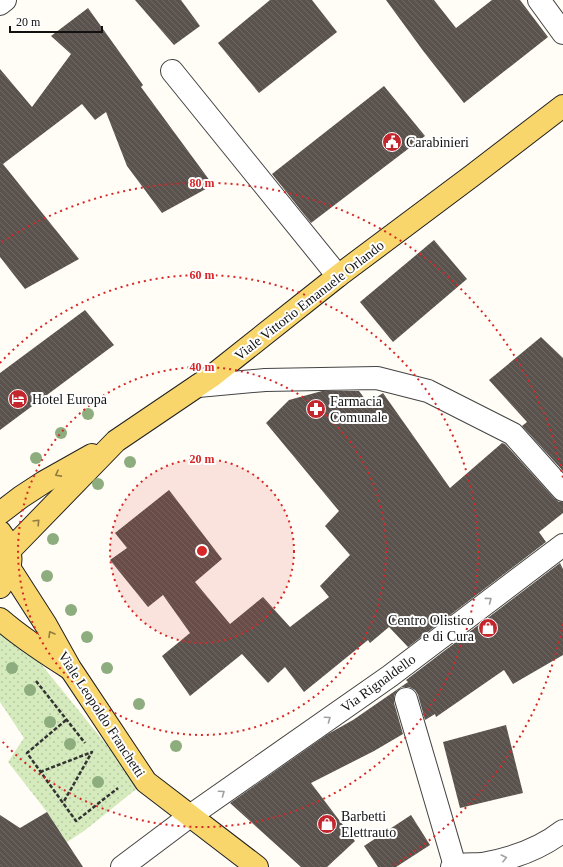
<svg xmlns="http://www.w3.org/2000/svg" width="563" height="867" font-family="'Times New Roman',serif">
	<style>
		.garden { fill: url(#garden-dots) }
		.building { fill: url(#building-back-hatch) }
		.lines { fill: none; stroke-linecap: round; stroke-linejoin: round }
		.minor-casing { stroke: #444; stroke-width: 24 }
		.major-casing { stroke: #222; stroke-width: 24 }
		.path { stroke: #333; stroke-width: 2.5; stroke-dasharray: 4 2; stroke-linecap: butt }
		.minor { stroke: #fff; stroke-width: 22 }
		.major { stroke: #f9d66b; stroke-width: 22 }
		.tree { fill: #8dad7f }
		.oneway { stroke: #917d42 }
		.oneway2 { stroke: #a0a0a0 }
		.ring { fill: none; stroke: #d62828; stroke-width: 2; stroke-dasharray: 2 4 }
		.labels { text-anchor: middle; stroke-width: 4; stroke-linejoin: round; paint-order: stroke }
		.poi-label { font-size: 14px; fill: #111; stroke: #fff; text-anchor: start }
		.street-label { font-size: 14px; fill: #111; stroke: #fff }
		.centre { fill: #d62828; stroke: #fff; stroke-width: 2 }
		.ring-label { font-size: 12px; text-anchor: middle; font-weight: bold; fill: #d62828; stroke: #fff; stroke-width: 4; stroke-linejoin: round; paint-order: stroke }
	</style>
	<defs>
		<pattern id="garden-dots" width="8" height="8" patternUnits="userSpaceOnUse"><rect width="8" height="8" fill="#d5ebbd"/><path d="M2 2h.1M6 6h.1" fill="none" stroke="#b6c8a1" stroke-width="1.8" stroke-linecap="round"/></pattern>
		<pattern id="building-back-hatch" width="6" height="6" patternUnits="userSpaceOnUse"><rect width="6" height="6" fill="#5a524d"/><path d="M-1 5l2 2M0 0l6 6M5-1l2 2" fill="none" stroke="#6d6662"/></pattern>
	</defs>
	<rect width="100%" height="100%" fill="#fffdf5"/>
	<!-- garden -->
	<path class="garden" d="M0 631 19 637 140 786 84 831 67 842 47 812 8 762 24 738 0 702Z"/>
	<!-- building -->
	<g class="building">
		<path d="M135 0H181L200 26 174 45Z"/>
		<path d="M270 0H312L337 32 259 93 218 43Z"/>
		<path d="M386 0H434L456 28 492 0H520L548 37 464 103 424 52Z"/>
		<path d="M88 8 143 85 141 87 213 185 162 213 127 166 106 112 95 120 82 104 3 164 79 259 25 289 0 257V69L32 107 71 54 51 36Z"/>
		<path d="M384 86 425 136 311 223 272 174Z"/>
		<path d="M434 240 467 279 393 342 360 302Z"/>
		<path d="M85 310 114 345 0 430V373Z"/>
		<path d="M541 337 563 358V471L522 426 527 422 489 380Z"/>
		<path d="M322 391H359L368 403 383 393 450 488 502 443 505 444 554 498 559 502H563V513L539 532 546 542 408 647 389 627 370 643 368 640 304 692 285 667 268 683 242 654 190 696 162 656 190 633 163 595 148 607 110 560 127 548 115 533 169 490 222 559 195 582 230 624 263 597 290 627 329 597 320 586 350 555 325 526 339 511 266 423 289 400Z"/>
		<path d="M560 563 563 569V655L513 684 504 670 436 717 435 714 425 720 418 695 415 690 409 687H402L397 691 394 696V703L403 734 374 751 311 783 355 841 327 867H301L230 803 328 734 353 720 408 682 406 680Z"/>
		<path d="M506 725 523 793 460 808 443 742Z"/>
		<path d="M47 812 83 867H0V815L20 828Z"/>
		<path d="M411 815 430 845 396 867H378L364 846Z"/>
	</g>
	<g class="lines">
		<!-- minor casing -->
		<g class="minor-casing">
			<g id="minor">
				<path d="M539 0 563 33"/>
				<path d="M0 4 5 0"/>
				<path d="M172 71 338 276"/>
				<path d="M198 386 265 380 377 378 428 391 513 434 563 490"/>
				<path d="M406 699 455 866"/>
				<path d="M122 867 190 816 390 676 563 545"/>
				<path d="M452 867C461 863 473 865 482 864 511 859 540 849 563 831"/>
			</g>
		</g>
		<!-- major casing -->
		<g class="major-casing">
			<g id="major">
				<path d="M0 513 21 497 44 482 92 455"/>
				<path d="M0 532C14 549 14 569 0 587"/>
				<path d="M10 550 116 441 212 376 338 276 473 175 563 106"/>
				<path d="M10 569 46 625 70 668 146 782 257 867"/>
				<path d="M0 619C22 638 45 653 69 668"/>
			</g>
		</g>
		<!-- path -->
		<g class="path">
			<path d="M36 681 85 743"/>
			<path d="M66 720 27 753 76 821 118 788"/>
			<path d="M40 772 92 752 63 803"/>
		</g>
		<!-- minor -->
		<use href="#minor" class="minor"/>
		<!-- major -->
		<use href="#major" class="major"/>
	</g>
	<!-- trees -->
	<g class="tree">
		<circle cx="88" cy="414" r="6"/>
		<circle cx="61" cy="433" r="6"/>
		<circle cx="36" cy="458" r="6"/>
		<circle cx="130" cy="462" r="6"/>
		<circle cx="98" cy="484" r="6"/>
		<circle cx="53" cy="539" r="6"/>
		<circle cx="47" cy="576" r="6"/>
		<circle cx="71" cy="610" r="6"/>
		<circle cx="87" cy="637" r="6"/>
		<circle cx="12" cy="668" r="6"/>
		<circle cx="107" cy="668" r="6"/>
		<circle cx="30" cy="690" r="6"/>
		<circle cx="139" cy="704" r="6"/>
		<circle cx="50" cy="722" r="6"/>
		<circle cx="70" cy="744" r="6"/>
		<circle cx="176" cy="746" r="6"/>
		<circle cx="98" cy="782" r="6"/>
	</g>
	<!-- one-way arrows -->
	<defs><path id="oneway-chevron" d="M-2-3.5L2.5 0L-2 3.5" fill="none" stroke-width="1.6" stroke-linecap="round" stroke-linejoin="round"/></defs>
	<g class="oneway">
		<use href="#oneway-chevron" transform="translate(58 474) rotate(152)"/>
		<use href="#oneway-chevron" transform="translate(37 522) rotate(-46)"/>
		<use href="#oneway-chevron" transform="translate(51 634) rotate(-120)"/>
	</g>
	<g class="oneway2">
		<use href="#oneway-chevron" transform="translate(489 600) rotate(-37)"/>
		<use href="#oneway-chevron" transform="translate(328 719) rotate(-35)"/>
		<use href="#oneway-chevron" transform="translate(222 793) rotate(-35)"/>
		<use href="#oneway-chevron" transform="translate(504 858) rotate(-14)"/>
	</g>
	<!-- distance rings -->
	<circle cx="202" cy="551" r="92" fill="#d62828" fill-opacity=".12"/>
	<g class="ring">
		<circle cx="202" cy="551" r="92"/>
		<circle cx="202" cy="551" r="184"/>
		<path d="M0 363A276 276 0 1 1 0 739"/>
		<path d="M563 624A368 368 0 0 1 392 866M2 242A368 368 0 0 1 563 478"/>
	</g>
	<!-- icons -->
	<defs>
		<g id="civic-disc" transform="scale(1)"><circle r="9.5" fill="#c4262e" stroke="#fff"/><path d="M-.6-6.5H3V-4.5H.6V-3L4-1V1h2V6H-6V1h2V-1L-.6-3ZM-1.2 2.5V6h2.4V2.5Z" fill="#fff"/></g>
		<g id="hotel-disc" transform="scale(1)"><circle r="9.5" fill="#c4262e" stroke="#fff"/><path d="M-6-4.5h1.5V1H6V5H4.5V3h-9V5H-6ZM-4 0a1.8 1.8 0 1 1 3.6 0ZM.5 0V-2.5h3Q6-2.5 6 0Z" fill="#fff"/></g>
		<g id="pharmacy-disc" transform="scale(1)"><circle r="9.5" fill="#c4262e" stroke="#fff"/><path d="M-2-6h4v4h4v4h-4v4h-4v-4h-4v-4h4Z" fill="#fff"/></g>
		<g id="shop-disc" transform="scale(1)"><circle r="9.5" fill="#c4262e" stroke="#fff"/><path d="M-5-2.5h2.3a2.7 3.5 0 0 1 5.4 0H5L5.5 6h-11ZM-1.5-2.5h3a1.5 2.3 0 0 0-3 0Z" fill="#fff"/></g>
	</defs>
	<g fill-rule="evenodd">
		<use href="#civic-disc" x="392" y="142"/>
		<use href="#hotel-disc" x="18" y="399"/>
		<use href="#pharmacy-disc" x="316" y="409"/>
		<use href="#shop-disc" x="488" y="628"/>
		<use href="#shop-disc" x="327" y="824"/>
	</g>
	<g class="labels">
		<!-- poi labels -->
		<g class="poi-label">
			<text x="406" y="147">Carabinieri</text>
			<text x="32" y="404">Hotel Europa</text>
			<text x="330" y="406">Farmacia<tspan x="330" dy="16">Comunale</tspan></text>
			<text x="474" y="625" text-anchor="end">Centro Olistico<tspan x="474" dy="16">e di Cura</tspan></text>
			<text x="341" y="821">Barbetti<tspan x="341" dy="16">Elettrauto</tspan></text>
		</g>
		<!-- street labels -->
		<g class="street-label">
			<text transform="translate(309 300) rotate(-38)" y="5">Viale Vittorio Emanuele Orlando</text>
			<text transform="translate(378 683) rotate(-36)" y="5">Via Rignaldello</text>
			<text transform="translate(102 714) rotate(57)" y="5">Viale Leopoldo Franchetti</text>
		</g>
	</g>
	<circle cx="202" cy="551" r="6" class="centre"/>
	<g class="ring-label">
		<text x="202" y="187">80 m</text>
		<text x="202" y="279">60 m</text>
		<text x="202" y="371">40 m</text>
		<text x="202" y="463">20 m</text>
	</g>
	<!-- scale -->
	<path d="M10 26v6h92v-6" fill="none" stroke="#111111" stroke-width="2"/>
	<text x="16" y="26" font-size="12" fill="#111111" stroke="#ffffff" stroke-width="3" paint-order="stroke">20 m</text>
</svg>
